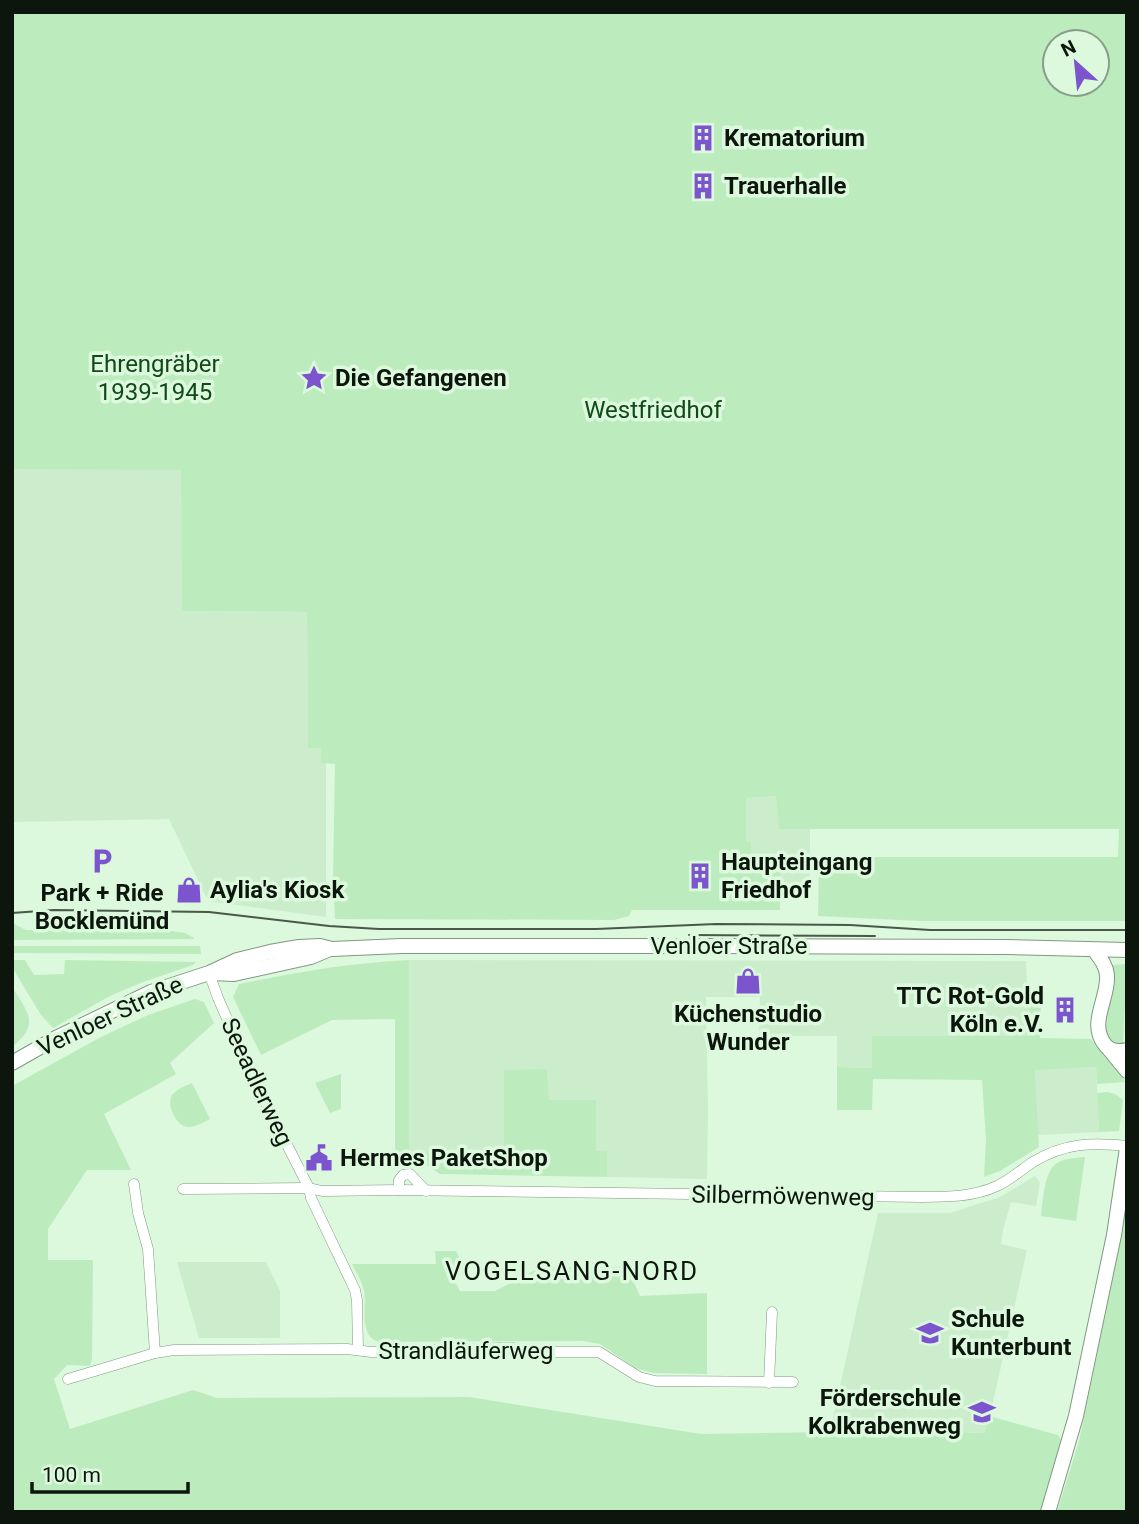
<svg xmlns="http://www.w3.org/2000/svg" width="1139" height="1524" font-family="Roboto,sans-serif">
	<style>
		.built { fill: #cbedcc }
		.green { fill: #bcecbd; fill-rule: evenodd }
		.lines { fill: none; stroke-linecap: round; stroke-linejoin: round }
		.street-casing { stroke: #809980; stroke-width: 11 }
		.secondary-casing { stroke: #809980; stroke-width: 16 }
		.street { stroke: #fff; stroke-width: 10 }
		.secondary { stroke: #fff; stroke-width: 14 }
		.tram { stroke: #4a584a; stroke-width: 2 }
		.labels { text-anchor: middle; stroke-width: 7; stroke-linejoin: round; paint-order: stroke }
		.poi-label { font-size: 24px; font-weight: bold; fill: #0d160d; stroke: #dcf8dd; text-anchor: start }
		.park-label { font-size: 24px; fill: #114919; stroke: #dcf8dd }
		.street-label { font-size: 24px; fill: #0d160d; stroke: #dcf8dd }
		.neighbourhood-label { font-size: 26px; letter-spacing: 2px; fill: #0d160d; stroke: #dcf8dd }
	</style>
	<rect width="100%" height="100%" fill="#dcf8dd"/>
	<!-- built -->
	<g class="built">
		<path d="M12 469H182V611L307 612 308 748H321V762L326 763V917L208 901 169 819 12 822Z"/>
		<path d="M777 796 779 829H810V893L780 892V872L751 873V843L746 842V798Z"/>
		<path d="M409 960 1026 961 1029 1036H872V1068L837 1067V1036H759L760 997H706L708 1109 707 1179 607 1177V1152L596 1151 548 1100 547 1070H504V1154L409 1153Z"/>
		<path d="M1096 1067 1099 1132 1038 1135 1035 1069Z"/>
		<path d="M1035 1176 1040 1183 1036 1206 1011 1202 1003 1230 1001 1244 1027 1250 986 1433 830 1432 878 1213H950L1000 1197Z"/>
		<path d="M177 1262H266L280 1291V1338H199Z"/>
	</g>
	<!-- green -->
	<g class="green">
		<path d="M12 12H1127V921H919L818 916 819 857H1118L1119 829H779L776 796 746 798V842H751V873L780 872V910H632L629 916 614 920 335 919 333 877 335 764 321 763V748H308L307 612 182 611 181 470 12 469ZM1055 42H1097V84H1055Z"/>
		<path d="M12 921 16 925 26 930 172 931 185 933 194 938V939L12 940Z"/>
		<path d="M12 946H200L201 954 12 953Z"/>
		<path d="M12 960H25L34 975 64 974 65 960 196 962 193 965 143 982 110 996 53 1028 41 1015 12 967Z"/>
		<path d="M409 960V1153L504 1154V1070L547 1069 549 1100H596V1151H607V1177L440 1174 423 1163H395V1019L332 1020 261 1055 233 997 239 984C297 972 350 963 409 960Z"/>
		<path d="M1127 964 1123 1043 1117 1046 1107 1039 1102 1022 1109 965Z"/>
		<path d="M12 987C29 1014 40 1024 12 1047Z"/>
		<path d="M1041 998 1040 1038 1091 1039 1121 1075 1125 1082 1097 1084 1096 1067 1035 1070 1039 1147 1000 1171 984 1177 986 1140 982 1080 873 1079 872 1110H837V1067L872 1068V1036H1029L1028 999Z"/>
		<path d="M195 999 204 1002 214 1023 170 1063 176 1074 104 1114 131 1170H87L48 1229V1260H93L92 1359 90 1366 67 1365 54 1379 70 1429 193 1390 217 1398 469 1397 701 1434 830 1432 985 1433 989 1416 1058 1435 1063 1442 1041 1512H12V1086L101 1037 148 1015Z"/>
		<path d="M341 1074V1109L330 1113 315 1083Z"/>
		<path d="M192 1083 210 1119C204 1122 196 1127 188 1127 176 1126 166 1105 172 1095 177 1089 185 1086 192 1083Z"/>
		<path d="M1107 1092 1115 1094 1123 1100 1119 1131 1099 1132 1097 1093Z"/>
		<path d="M1085 1157 1076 1221 1041 1216C1043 1201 1044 1171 1057 1163 1065 1158 1076 1158 1085 1157Z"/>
		<path d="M1127 1191V1512H1057L1079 1441 1112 1281Z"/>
		<path d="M435 1251H456L466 1270 453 1277 460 1291H495L541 1267H627L640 1296 707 1293V1374L653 1373 635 1368 600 1344 583 1341 379 1342C358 1336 367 1307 364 1290 362 1282 356 1272 352 1264H436Z"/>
	</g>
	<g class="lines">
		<!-- street casing -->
		<g class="street-casing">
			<g id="street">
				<path d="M209 973 218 998 253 1078 309 1188 311 1198 355 1290 357 1300 358 1350"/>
				<path d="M134 1184 138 1213 148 1249 155 1353"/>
				<path d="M183 1189 309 1188 322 1191 399 1190 922 1197C947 1197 973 1197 997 1186 1010 1180 1021 1170 1033 1162 1064 1143 1092 1142 1127 1146"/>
				<path d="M399 1190V1180L403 1175 410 1174 426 1191"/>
				<path d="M68 1379 155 1353 174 1350 347 1349 371 1352 419 1351 441 1349 512 1348 532 1352H599L639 1377 655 1381 793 1382"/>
				<path d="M769 1383 772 1312"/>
			</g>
		</g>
		<!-- secondary casing -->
		<g class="secondary-casing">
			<g id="secondary">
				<path d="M1094 950C1100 958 1106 965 1107 975 1109 999 1087 1024 1106 1046 1112 1052 1119 1052 1127 1050"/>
				<path d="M210 973 234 974 311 957 330 949"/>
				<path d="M1109 1049 1127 1071"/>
				<path d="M12 1063 56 1038 151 992 209 973 237 960 270 952 299 947 320 946 332 949 401 946H716L1007 947 1127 950"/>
				<path d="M1048 1512 1076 1416 1114 1235 1127 1148"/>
			</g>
		</g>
		<!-- street -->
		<use href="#street" class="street"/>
		<!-- secondary -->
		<use href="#secondary" class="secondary"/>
		<!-- tram -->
		<g class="tram">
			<path d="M12 913 54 910 209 912 329 926 379 929H596L716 924 850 925 930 930H1127"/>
			<path d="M689 935 875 936"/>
		</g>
	</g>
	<!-- icons -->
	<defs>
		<g id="building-bare" transform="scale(2.1)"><path d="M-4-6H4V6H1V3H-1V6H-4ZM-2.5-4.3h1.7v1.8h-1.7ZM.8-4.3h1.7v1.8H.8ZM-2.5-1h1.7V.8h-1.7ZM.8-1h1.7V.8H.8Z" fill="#7c54cd" stroke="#dcf8dd" stroke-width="2.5" paint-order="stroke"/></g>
		<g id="sight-bare" transform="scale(2.1)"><path d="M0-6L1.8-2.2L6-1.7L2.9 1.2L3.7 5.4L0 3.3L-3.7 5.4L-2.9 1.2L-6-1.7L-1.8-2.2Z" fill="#7c54cd" stroke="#dcf8dd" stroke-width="2.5" paint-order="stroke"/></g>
		<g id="parking-bare" transform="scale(2.1)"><path d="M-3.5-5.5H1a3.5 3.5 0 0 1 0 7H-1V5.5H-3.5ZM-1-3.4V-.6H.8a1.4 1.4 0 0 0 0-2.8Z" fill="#7c54cd" stroke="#dcf8dd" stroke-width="2.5" paint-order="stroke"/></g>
		<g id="shop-bare" transform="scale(2.1)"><path d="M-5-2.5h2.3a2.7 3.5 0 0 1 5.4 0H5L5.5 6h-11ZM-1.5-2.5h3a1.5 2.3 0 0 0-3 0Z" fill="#7c54cd" stroke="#dcf8dd" stroke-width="2.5" paint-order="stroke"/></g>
		<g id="civic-bare" transform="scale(2.1)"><path d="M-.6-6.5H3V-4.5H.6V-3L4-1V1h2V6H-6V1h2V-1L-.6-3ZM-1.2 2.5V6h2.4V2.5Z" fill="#7c54cd" stroke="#dcf8dd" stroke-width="2.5" paint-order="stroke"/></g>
		<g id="school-bare" transform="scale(2.1)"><path d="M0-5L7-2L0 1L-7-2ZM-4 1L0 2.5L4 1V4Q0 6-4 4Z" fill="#7c54cd" stroke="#dcf8dd" stroke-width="2.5" paint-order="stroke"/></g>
	</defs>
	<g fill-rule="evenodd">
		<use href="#building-bare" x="703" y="138"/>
		<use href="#building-bare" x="703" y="186"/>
		<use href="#sight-bare" x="314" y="378"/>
		<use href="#parking-bare" x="102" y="861"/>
		<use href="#building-bare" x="700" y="876"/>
		<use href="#shop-bare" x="189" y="890"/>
		<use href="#shop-bare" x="748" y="981"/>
		<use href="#building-bare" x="1065" y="1010"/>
		<use href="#civic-bare" x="319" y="1158"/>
		<use href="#school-bare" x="930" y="1333"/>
		<use href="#school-bare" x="982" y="1412"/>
	</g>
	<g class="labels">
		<!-- poi labels -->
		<g class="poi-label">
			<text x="724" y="146">Krematorium</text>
			<text x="724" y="194">Trauerhalle</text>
			<text x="335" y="386">Die Gefangenen</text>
			<text x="721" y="870">Haupteingang<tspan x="721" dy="28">Friedhof</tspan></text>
			<text x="210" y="898">Aylia's Kiosk</text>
			<text x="102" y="901" text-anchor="middle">Park + Ride<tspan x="102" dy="28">Bocklemünd</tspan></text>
			<text x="1044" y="1004" text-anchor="end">TTC Rot-Gold<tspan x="1044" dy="28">Köln e.V.</tspan></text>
			<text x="748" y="1022" text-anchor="middle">Küchenstudio<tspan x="748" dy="28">Wunder</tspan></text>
			<text x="340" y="1166">Hermes PaketShop</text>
			<text x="951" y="1327">Schule<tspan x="951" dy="28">Kunterbunt</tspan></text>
			<text x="961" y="1406" text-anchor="end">Förderschule<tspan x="961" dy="28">Kolkrabenweg</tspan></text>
		</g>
		<!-- park labels -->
		<g class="park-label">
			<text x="155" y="372">Ehrengräber<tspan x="155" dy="28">1939-1945</tspan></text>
			<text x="653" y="418">Westfriedhof</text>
		</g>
		<!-- street labels -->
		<g class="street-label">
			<text x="729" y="954">Venloer Straße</text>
			<text transform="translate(110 1016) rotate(-25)" y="8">Venloer Straße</text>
			<text transform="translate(257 1082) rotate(65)" y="8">Seeadlerweg</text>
			<text transform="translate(783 1196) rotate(1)" y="8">Silbermöwenweg</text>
			<text x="466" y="1359">Strandläuferweg</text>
		</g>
		<!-- neighbourhood labels -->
		<g class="neighbourhood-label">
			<text x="572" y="1280">VOGELSANG-NORD</text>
		</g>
	</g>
	<!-- border -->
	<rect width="1139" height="1524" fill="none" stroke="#0d160d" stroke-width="28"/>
	<!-- north arrow -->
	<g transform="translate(1076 63) rotate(333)"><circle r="33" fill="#dcf8dd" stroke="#899e8a" stroke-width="2"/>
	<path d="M0-5L12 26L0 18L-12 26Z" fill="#7c54cd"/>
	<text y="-10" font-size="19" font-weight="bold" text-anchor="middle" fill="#0d160d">N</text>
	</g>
	<!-- scale -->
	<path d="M32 1482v10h156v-10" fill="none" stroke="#0d160d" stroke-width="3.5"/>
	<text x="42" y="1482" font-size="21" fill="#0d160d" stroke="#dcf8dd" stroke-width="5" paint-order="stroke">100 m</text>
</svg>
